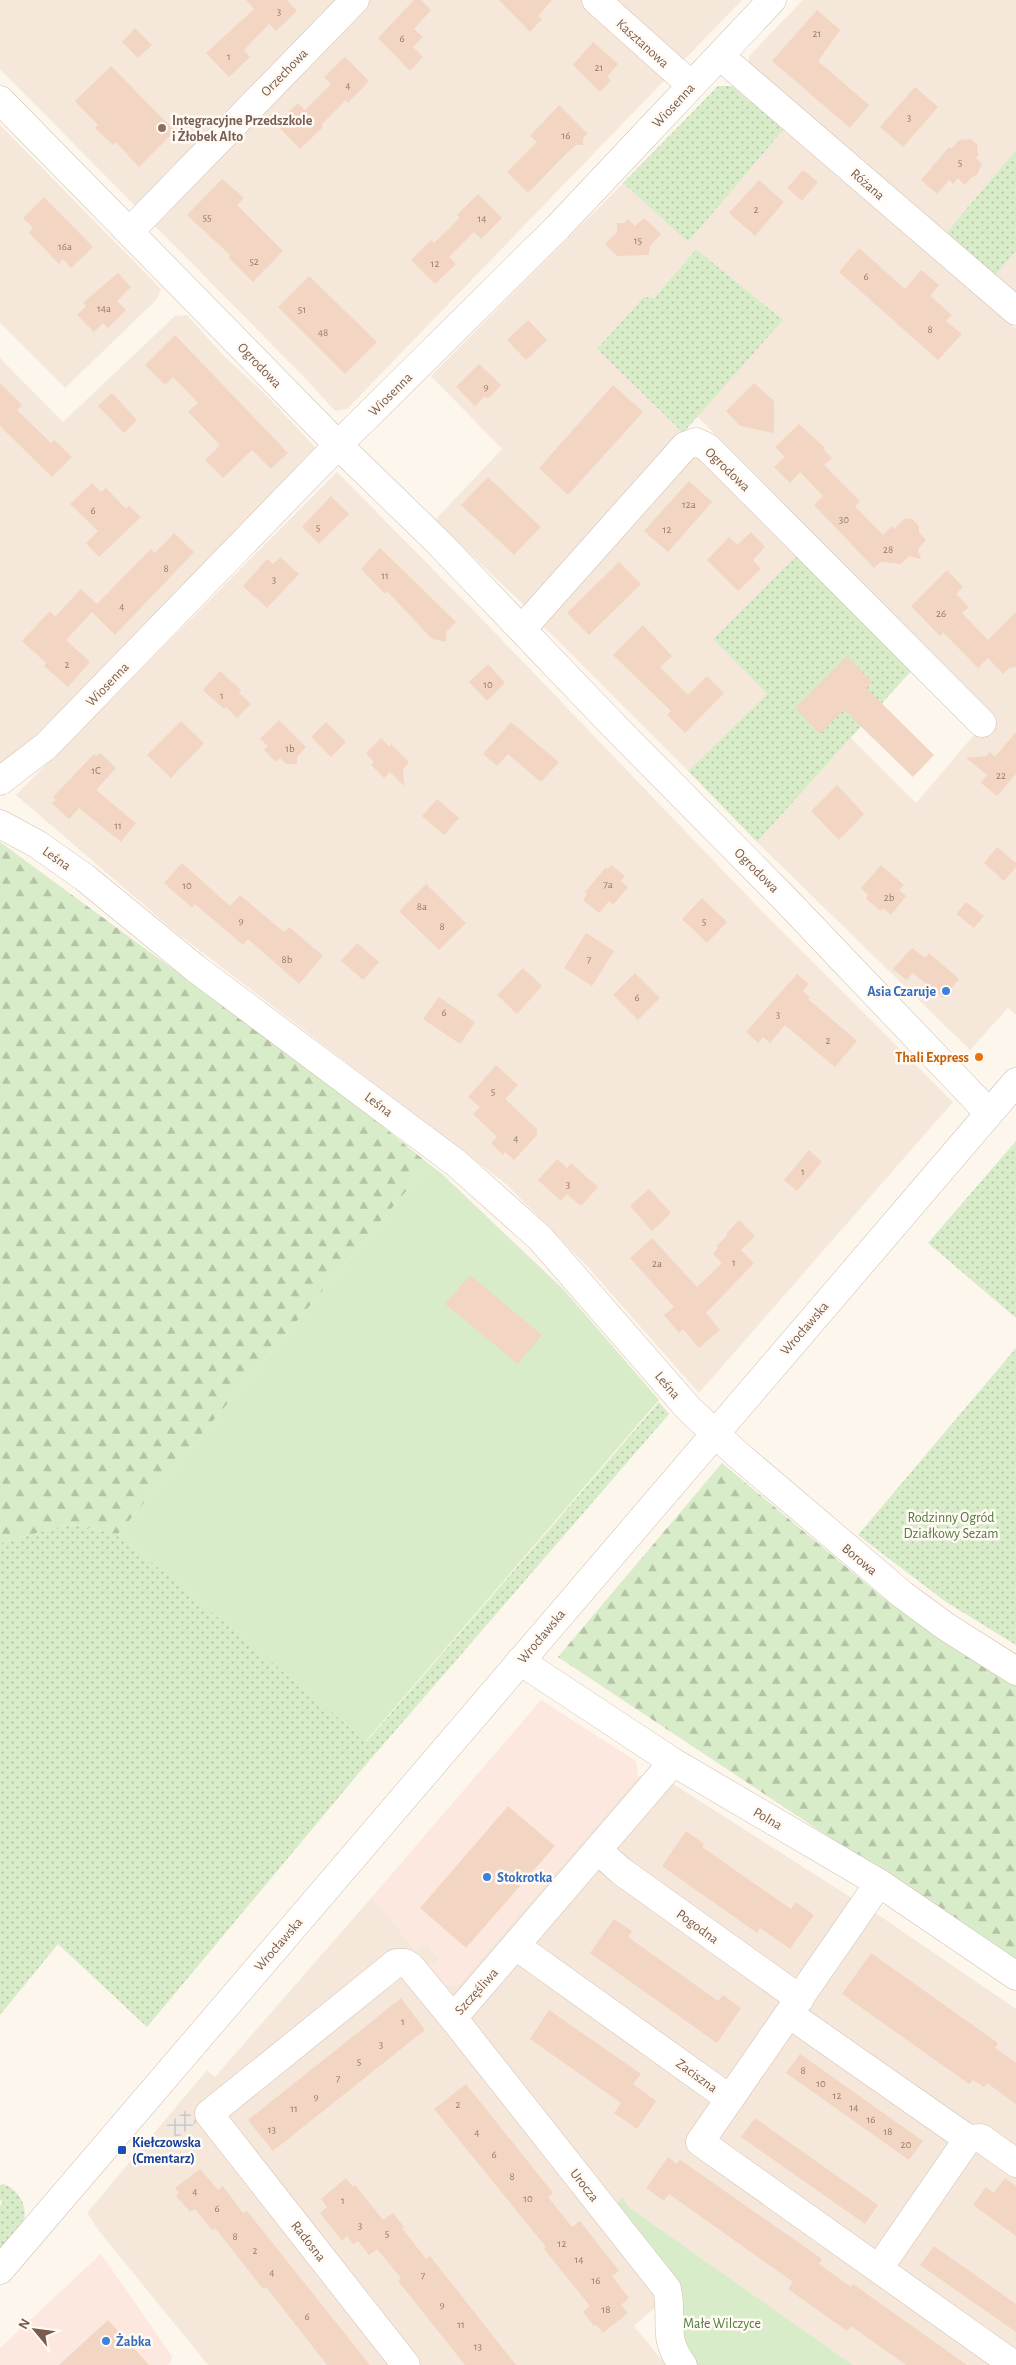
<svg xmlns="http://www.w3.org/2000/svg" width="1016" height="2365" font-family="'Alegreya Sans',sans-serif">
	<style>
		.residential { fill: #f5e8da }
		.commercial { fill: #fde8e0 }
		.industrial { fill: url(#industrial-grid) }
		.grass { fill: url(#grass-dots) }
		.forest { fill: url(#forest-firs) }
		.park { fill: #d8ecc9 }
		.building { fill: #f3d5c3 }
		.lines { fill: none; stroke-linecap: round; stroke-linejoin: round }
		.minor-casing { stroke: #d1beb0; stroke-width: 29 }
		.minor { stroke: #fff; stroke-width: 28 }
		.education-dot { fill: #8d6e63; stroke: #fffaf3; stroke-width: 2 }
		.shop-dot { fill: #3f7fe0; stroke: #fffaf3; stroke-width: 2 }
		.food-dot { fill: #e8710a; stroke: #fffaf3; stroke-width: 2 }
		.transit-dot { fill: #1a4fb4; stroke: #fffaf3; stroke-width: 2 }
		.labels { text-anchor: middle; stroke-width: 5; stroke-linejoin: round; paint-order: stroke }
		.number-label { font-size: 11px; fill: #987a6a }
		.street-label { font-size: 14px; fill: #7a5c4d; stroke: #fffaf3 }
		.education-label { font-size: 14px; font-weight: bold; fill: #785e54; stroke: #fffaf3; text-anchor: start }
		.shop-label { font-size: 14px; font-weight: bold; fill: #366cbe; stroke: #fffaf3; text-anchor: start }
		.food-label { font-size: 14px; font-weight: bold; fill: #c56008; stroke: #fffaf3; text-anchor: end }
		.park-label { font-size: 14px; fill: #537a41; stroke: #fffaf3 }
		.transit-label { font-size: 14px; font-weight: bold; fill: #164399; stroke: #fffaf3; text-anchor: start }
	</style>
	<defs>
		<pattern id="industrial-grid" width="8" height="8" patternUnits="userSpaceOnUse" patternTransform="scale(1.25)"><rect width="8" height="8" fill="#efe9e4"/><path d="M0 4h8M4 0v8" fill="none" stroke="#c7c0bb"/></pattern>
		<pattern id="grass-dots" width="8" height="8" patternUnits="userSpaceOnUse" patternTransform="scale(1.25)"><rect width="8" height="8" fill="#d8ecc9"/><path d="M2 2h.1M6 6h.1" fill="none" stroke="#b4c2a5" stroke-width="1.8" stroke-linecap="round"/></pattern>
		<pattern id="forest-firs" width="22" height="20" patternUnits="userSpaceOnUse" patternTransform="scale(1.25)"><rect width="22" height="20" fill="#d8ecc9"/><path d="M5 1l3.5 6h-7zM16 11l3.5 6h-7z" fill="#b4c2a5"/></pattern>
	</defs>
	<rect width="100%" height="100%" fill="#fdf6ec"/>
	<!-- residential -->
	<g class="residential">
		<path d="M0 0H742L347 409 335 411 304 377 0 69Z"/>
		<path d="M803 0H1016V150L946 233 749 68V56Z"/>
		<path d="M0 125 161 289 157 299 65 388 0 323Z"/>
		<path d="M784 129 1016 329V1015L1008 1008 970 1050 757 842 851 738 916 803 991 715 697 416 783 320 696 249 654 298 597 349 683 433 527 608 435 520 502 449 431 376 623 183 688 241Z"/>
		<path d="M1016 251V295L994 277Z"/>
		<path d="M187 315 223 355 268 397 317 449 58 718 0 771V358L63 422 175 316Z"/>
		<path d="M688 456H699L797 555 713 639 767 694 688 771 539 622Z"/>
		<path d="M337 472 478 615 757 906 953 1102 699 1393 586 1265 506 1184 173 930 16 795Z"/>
		<path d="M638 1776 670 1782 880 1916 1016 2009V2365H853L630 2208 622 2197 678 2287 634 2326 666 2365H208L99 2231 87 2213 207 2070 215 2077 372 1897 416 1951 427 1943 440 1959 428 1968 458 1985Z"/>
	</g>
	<!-- commercial -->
	<g class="commercial">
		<path d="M541 1700 636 1761 638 1776 458 1985 443 1986 428 1968 440 1959 427 1943 416 1952 372 1897Z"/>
		<path d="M101 2254 172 2356 171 2362 167 2365H0V2348Z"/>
	</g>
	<!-- industrial -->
	<path class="industrial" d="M186 2110 197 2122 177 2138 166 2126Z"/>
	<!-- grass -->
	<g class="grass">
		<path d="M718 86H732L784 129 688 242 623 183Z"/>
		<path d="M1016 150V251L994 277 946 233Z"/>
		<path d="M696 249 783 320 683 433 597 349 644 297 654 298Z"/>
		<path d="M797 555 912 670 757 842 688 771 767 694 713 639Z"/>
		<path d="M1016 1141V1318L928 1243Z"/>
		<path d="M1016 1348V1645L946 1602 858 1535Z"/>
		<path d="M659 1402 669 1414 363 1768 147 2027 58 1944 0 2015V1543L70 1524 118 1534 367 1741Z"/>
		<path d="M3 2184C20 2189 31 2211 21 2227 16 2235 7 2244 0 2251V2206L3 2202 0 2200V2185Z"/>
	</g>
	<!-- forest -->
	<g class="forest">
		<path d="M0 842 343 1094 429 1164 118 1534 70 1524 0 1543Z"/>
		<path d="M722 1463 882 1597 1016 1683V1961L558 1657Z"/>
	</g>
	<!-- park -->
	<g class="park">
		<path d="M429 1164 441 1173 564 1290 659 1400 366 1741 118 1534Z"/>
		<path d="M622 2197 630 2208 853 2365H696L617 2205Z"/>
	</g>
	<!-- building -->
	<g class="building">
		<path d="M246 0H287L297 11 276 31 269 24 244 50 250 57 229 77 206 53 254 9Z"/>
		<path d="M414 0H421L431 10 414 29 423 37 413 47 423 57 410 71 378 38Z"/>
		<path d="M499 0H552L538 16 542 19 530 32Z"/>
		<path d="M817 10 840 30 818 61 869 105 850 128 772 61Z"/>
		<path d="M135 28 152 45 138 58 122 42Z"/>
		<path d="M593 42 618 64 607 77 611 80 600 92 573 65Z"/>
		<path d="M345 57 369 81 348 103 346 100 321 125 323 127 300 149 276 124 298 103 305 110 331 84 324 77Z"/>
		<path d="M111 66 175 131 139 167 116 142 113 145 95 128 98 125 75 101Z"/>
		<path d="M915 87 938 107 903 147 880 127Z"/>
		<path d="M559 105 588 134 583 138V145H576L565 155 528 193 507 172 537 142 530 136Z"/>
		<path d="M971 139 977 144 978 155 976 158 982 164 977 175 971 178 965 185 958 178 953 184 949 180 937 194 921 180 949 147 951 149 959 140Z"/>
		<path d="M803 170 818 182 802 201 787 188Z"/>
		<path d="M222 179 244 198 237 205 283 251 253 282 228 257 230 255 187 215Z"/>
		<path d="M759 180 784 202 755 236 729 213Z"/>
		<path d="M478 194 502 218 481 239 474 232 449 257 456 264 435 284 411 260 431 240 434 243 448 230 460 217 457 215Z"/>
		<path d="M44 197 93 247 71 268 63 259 59 264 29 233 33 228 23 218Z"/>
		<path d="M644 218 661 234 650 246 649 255 617 256 605 244 617 232V223H624L628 219 635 226Z"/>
		<path d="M859 248 905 289 921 270 939 285 930 296 952 315 946 321 962 334 938 360 839 272Z"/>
		<path d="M118 273 131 287 117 301 126 310 108 328 103 323 94 332 77 315 86 306 83 303Z"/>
		<path d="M309 276 377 342 345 374 278 307Z"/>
		<path d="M528 320 547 340 526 360 507 340Z"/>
		<path d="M175 335 288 453 271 469 252 450 223 478 205 460 220 445 188 412 198 403 173 377 165 385 145 365Z"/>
		<path d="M479 364 501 385 488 399 485 396 475 406 456 387Z"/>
		<path d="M0 383 22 405 17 410 51 443 54 440 72 457 52 477 0 426Z"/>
		<path d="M754 383 774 401V433L740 426 726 411Z"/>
		<path d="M613 385 643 412 568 495 539 468Z"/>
		<path d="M112 393 137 420 124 433 98 406Z"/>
		<path d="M799 424 825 448 823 449 832 458 824 465 860 501 855 506 883 535 892 526 894 529 905 518 912 519 919 526V532L926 540 918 549 921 559 909 556 901 564 881 562 874 568 814 505 823 496 800 472 790 483 774 467 785 457 775 447Z"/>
		<path d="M488 477 541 527 514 555 461 505Z"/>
		<path d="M689 481 712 502 668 552 644 531Z"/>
		<path d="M92 483 101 492 106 488 126 509 129 506 141 517 99 557 86 543 98 531 70 504Z"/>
		<path d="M331 496 349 514 319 544 302 527Z"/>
		<path d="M751 532 765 547 753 560 761 569 738 591 707 560 729 537 737 545Z"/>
		<path d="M174 533 194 552 115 635 92 612 66 640 90 662 68 687 44 666 46 663 22 641 50 611 55 617 81 589 97 604 151 549 155 553Z"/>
		<path d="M380 548 456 622 446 632V642L432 639 387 591 385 594 361 569Z"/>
		<path d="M280 557 299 574 267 608 243 586 267 559 273 564Z"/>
		<path d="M619 562 641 584 589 635 567 613Z"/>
		<path d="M947 570 963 587 956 594 969 607 962 613 988 640 1016 612V667L1009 668 1003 674 988 658 978 668 943 632 940 636 911 606Z"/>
		<path d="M643 625 672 656 660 667 688 695 707 676 724 693 685 733 667 715 671 711 613 655Z"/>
		<path d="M847 656 872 682 866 688 934 755 913 777 844 710 820 734 795 708Z"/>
		<path d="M488 664 505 683 487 701 469 682Z"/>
		<path d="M220 671 241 690 239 693 251 704 237 718 226 707 224 709 203 690Z"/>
		<path d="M279 720 306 747 297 757V764H286L280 758 276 762 264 750 268 746 260 739Z"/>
		<path d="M181 721 204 743 171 778 147 755Z"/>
		<path d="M326 722 346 742 331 757 311 737Z"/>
		<path d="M511 722 559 762 541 782 508 754 497 766 483 754Z"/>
		<path d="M1016 732V774L997 796 981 783 987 775 966 758 986 756 990 752 995 757Z"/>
		<path d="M381 738 389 747 391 744 409 762 403 769 404 786 390 772 384 778 371 765 374 762 366 753Z"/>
		<path d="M100 753 116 768 96 790 136 823 121 842 79 808 69 819 52 803 56 800 53 797 94 754 96 756Z"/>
		<path d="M837 785 864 814 839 840 811 811Z"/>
		<path d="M437 799 459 818 444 835 422 816Z"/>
		<path d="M997 847 1016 863V867L1004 881 984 863Z"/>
		<path d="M182 863 230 906 240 895 284 932 289 927 323 956 299 984 248 939 243 945 195 904 192 908 164 883Z"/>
		<path d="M611 865 625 876 621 881 628 887 613 905 609 901 599 913 583 900 587 894 585 892 606 867 608 869Z"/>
		<path d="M881 865 904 885 899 890 906 896 891 915 883 908 881 911 866 899 868 895 861 888Z"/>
		<path d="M426 884 466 923 439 950 399 911Z"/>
		<path d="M702 898 727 922 707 943 682 919Z"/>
		<path d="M966 902 984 916 974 928 956 914Z"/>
		<path d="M586 933 614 951 592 986 564 968Z"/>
		<path d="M357 943 379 962 363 980 341 961Z"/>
		<path d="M912 948 925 958 929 953 959 979 943 998 913 973 906 980 893 969Z"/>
		<path d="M523 968 542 986 517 1014 497 995Z"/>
		<path d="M635 973 660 998 638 1020 613 995Z"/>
		<path d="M797 974 809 984 803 991 810 997 808 999 857 1041 835 1067 785 1025 770 1043 763 1037 758 1043 746 1032Z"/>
		<path d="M439 997 475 1022 460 1044 423 1019Z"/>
		<path d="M496 1065 518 1085 505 1099 537 1129V1135L514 1160 505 1152 503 1155 491 1143 497 1137 473 1114 480 1107 468 1097Z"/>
		<path d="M809 1150 822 1162 797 1191 784 1180Z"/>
		<path d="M557 1159 567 1168 571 1163 598 1187 581 1206 567 1194 561 1201 538 1180Z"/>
		<path d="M649 1189 671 1213 652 1231 630 1206Z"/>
		<path d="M739 1220 755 1236 741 1250 754 1263 706 1313 720 1330 699 1348 683 1329 679 1333 664 1315 674 1307 630 1258 652 1238 697 1287 722 1263 713 1254 718 1248 716 1246 726 1237 727 1233Z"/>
		<path d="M470 1275 542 1335 518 1364 445 1304Z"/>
		<path d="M508 1806 555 1846 466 1948 420 1908Z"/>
		<path d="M686 1831 704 1844 702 1847 791 1909 796 1902 814 1915 790 1949 760 1928 757 1933 662 1866Z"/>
		<path d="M614 1919 632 1931 628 1937 718 2001 723 1995 741 2008 717 2043 590 1953Z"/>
		<path d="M871 1953 998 2043 995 2048 1016 2063V2104L987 2083 984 2087 973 2080 969 2084 842 1994Z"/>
		<path d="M401 1998 425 2030 273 2151 248 2120Z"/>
		<path d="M549 2010 641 2074 633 2084 656 2101 637 2129 614 2113 621 2103 530 2039Z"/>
		<path d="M800 2054 923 2141 909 2160 786 2073Z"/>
		<path d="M466 2084 553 2193 548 2197 572 2227 580 2221 619 2271 612 2276 629 2298 621 2305 628 2313 603 2333 596 2325 594 2326 583 2312 590 2306 544 2249 546 2247 434 2109Z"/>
		<path d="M755 2118 878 2205 865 2224 741 2137Z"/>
		<path d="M668 2157 677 2164 680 2159 689 2166 822 2259 819 2264 851 2287 853 2284 967 2365H906L851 2326 847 2331 788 2289 793 2282 669 2194 664 2201 646 2188Z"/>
		<path d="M200 2169 218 2190 223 2186 243 2213 247 2211 370 2365H327L266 2287 263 2289 215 2228 212 2230 195 2209 190 2212 176 2196 179 2193 175 2188Z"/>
		<path d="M346 2178 353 2187 355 2185 383 2220 393 2213 404 2227 402 2228 426 2259 430 2256 516 2365H465L398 2281 401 2278 377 2249 369 2255 358 2241 353 2244 347 2236 342 2241 320 2213 327 2207 321 2199Z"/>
		<path d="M1005 2178 1016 2186V2236L973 2205 986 2187 994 2193Z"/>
		<path d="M934 2246 1016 2304V2332L920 2265Z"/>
		<path d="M108 2320 149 2365H59Z"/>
	</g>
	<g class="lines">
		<!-- minor casing -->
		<g class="minor-casing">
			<g id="minor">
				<path d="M596 0 691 85"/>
				<path d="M720 56 1016 311"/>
				<path d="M0 100 338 445 438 542 615 727 785 899 989 1113"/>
				<path d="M130 231 355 0"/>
				<path d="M522 629 685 446 696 442 707 447 982 723"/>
				<path d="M0 781 46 746 338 445 558 227 772 0"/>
				<path d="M0 824 37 844 84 877 195 968 456 1163 540 1238 689 1409 736 1453 903 1595 945 1626 1016 1671"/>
				<path d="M520 1661 673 1762 879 1883 1016 1976"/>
				<path d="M599 1851 621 1871 800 1999"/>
				<path d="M879 1883 700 2142 1014 2365"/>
				<path d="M516 1946 730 2099"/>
				<path d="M789 2014 968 2139"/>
				<path d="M453 2018 667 2289C674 2319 661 2338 683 2365"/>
				<path d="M879 2268 968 2139 981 2138 1016 2163"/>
				<path d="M0 2270 1016 1082"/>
				<path d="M406 2365 209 2114 396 1963H405L411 1967 453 2018 673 1762"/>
			</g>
		</g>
		<!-- minor -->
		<use href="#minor" class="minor"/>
	</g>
	<!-- markers -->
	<circle class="education-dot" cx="162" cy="128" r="5"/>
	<g class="shop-dot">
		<circle cx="946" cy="991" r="5"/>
		<circle cx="487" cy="1877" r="5"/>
		<circle cx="106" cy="2341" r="5"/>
	</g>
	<circle class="food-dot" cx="979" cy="1057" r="5"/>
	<rect class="transit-dot" x="117" y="2145" width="10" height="10" rx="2.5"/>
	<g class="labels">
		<!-- number labels -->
		<g class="number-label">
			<text x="279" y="15">3</text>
			<text x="817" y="37">21</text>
			<text x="402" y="42">6</text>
			<text x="229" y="60">1</text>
			<text x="599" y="71">21</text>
			<text x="348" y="89">4</text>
			<text x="909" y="121">3</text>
			<text x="566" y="139">16</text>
			<text x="960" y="166">5</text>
			<text x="756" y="213">2</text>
			<text x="207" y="221">55</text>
			<text x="482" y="222">14</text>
			<text x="638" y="244">15</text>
			<text x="65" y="250">16a</text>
			<text x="254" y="265">52</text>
			<text x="435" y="267">12</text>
			<text x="866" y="280">6</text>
			<text x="104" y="312">14a</text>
			<text x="302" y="313">51</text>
			<text x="930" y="333">8</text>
			<text x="323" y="336">48</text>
			<text x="486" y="390">9</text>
			<text x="689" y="508">12a</text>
			<text x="93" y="514">6</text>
			<text x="844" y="523">30</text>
			<text x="318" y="531">5</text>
			<text x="667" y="533">12</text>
			<text x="888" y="553">28</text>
			<text x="166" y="572">8</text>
			<text x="385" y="579">11</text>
			<text x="274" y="583">3</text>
			<text x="122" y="610">4</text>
			<text x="941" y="617">26</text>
			<text x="67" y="668">2</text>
			<text x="488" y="688">10</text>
			<text x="222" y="699">1</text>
			<text x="290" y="752">1b</text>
			<text x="96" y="774">1C</text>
			<text x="1001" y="779">22</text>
			<text x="118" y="829">11</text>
			<text x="608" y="888">7a</text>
			<text x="187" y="889">10</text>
			<text x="889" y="901">2b</text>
			<text x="422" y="910">8a</text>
			<text x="241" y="924">9</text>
			<text x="704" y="925">5</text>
			<text x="442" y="930">8</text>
			<text x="287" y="963">8b</text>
			<text x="589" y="963">7</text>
			<text x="637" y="1001">6</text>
			<text x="444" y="1016">6</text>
			<text x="778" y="1018">3</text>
			<text x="828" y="1044">2</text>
			<text x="493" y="1095">5</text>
			<text x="516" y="1142">4</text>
			<text x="803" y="1175">1</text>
			<text x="568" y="1188">3</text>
			<text x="734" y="1266">1</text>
			<text x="657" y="1267">2a</text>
			<text x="403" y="2025">1</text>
			<text x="381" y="2048">3</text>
			<text x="359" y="2065">5</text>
			<text x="803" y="2074">8</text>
			<text x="338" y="2082">7</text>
			<text x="821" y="2087">10</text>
			<text x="837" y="2099">12</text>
			<text x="316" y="2100">9</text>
			<text x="458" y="2108">2</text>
			<text x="854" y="2111">14</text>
			<text x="294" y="2112">11</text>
			<text x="871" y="2123">16</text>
			<text x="272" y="2133">13</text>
			<text x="888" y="2135">18</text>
			<text x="477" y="2136">4</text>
			<text x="906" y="2148">20</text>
			<text x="494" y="2158">6</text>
			<text x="512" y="2180">8</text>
			<text x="195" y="2195">4</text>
			<text x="528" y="2202">10</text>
			<text x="343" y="2204">1</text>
			<text x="217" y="2212">6</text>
			<text x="360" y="2229">3</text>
			<text x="387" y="2237">5</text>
			<text x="235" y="2240">8</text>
			<text x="562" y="2247">12</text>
			<text x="255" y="2254">2</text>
			<text x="579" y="2263">14</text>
			<text x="272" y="2276">4</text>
			<text x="423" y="2279">7</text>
			<text x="596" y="2284">16</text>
			<text x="442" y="2308">9</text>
			<text x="606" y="2313">18</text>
			<text x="307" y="2320">6</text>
			<text x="461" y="2328">11</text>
			<text x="478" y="2350">13</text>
		</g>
		<!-- street labels -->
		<g class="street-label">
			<text transform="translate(643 43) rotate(42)" y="5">Kasztanowa</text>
			<text transform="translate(284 72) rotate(-46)" y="5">Orzechowa</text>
			<text transform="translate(673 105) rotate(-47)" y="5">Wiosenna</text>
			<text transform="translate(868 184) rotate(41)" y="5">Różana</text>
			<text transform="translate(260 365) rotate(46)" y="5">Ogrodowa</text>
			<text transform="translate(390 394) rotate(-45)" y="5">Wiosenna</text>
			<text transform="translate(728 469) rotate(44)" y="5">Ogrodowa</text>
			<text transform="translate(107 684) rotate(-46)" y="5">Wiosenna</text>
			<text transform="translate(57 858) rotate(35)" y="5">Leśna</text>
			<text transform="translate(757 870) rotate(45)" y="5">Ogrodowa</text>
			<text transform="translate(379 1104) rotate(37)" y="5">Leśna</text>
			<text transform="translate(804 1328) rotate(-49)" y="5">Wrocławska</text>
			<text transform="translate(668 1385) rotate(50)" y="5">Leśna</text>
			<text transform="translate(860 1559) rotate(40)" y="5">Borowa</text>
			<text transform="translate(541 1636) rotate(-50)" y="5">Wrocławska</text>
			<text transform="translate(768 1818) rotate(30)" y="5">Polna</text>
			<text transform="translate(698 1926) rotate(36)" y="5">Pogodna</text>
			<text transform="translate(278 1944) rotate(-49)" y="5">Wrocławska</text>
			<text transform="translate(476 1991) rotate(-48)" y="5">Szczęśliwa</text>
			<text transform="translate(697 2075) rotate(36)" y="5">Zaciszna</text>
			<text transform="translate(585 2185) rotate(52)" y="5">Urocza</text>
			<text transform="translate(309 2241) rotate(52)" y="5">Radosna</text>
		</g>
		<!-- education labels -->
		<g class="education-label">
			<text x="172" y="125">Integracyjne Przedszkole<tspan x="172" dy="16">i Żłobek Alto</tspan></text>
		</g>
		<!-- shop labels -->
		<g class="shop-label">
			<text x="936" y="996" text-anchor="end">Asia Czaruje</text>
			<text x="497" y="1882">Stokrotka</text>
			<text x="116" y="2346">Żabka</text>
		</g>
		<!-- food labels -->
		<g class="food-label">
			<text x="969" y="1062">Thali Express</text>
		</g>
		<!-- park labels -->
		<g class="park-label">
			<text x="951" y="1522">Rodzinny Ogród<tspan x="951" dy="16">Działkowy Sezam</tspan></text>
			<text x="722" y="2328">Małe Wilczyce</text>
		</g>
		<!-- transit labels -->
		<g class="transit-label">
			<text x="132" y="2147">Kiełczowska<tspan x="132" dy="16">(Cmentarz)</tspan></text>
		</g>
	</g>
	<!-- north arrow -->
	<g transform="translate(35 2330) rotate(299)" stroke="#fffaf3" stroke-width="4" paint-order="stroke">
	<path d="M0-4L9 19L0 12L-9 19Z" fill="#7a5c4d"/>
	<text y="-8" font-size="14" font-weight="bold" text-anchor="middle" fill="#7a5c4d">N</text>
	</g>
</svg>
